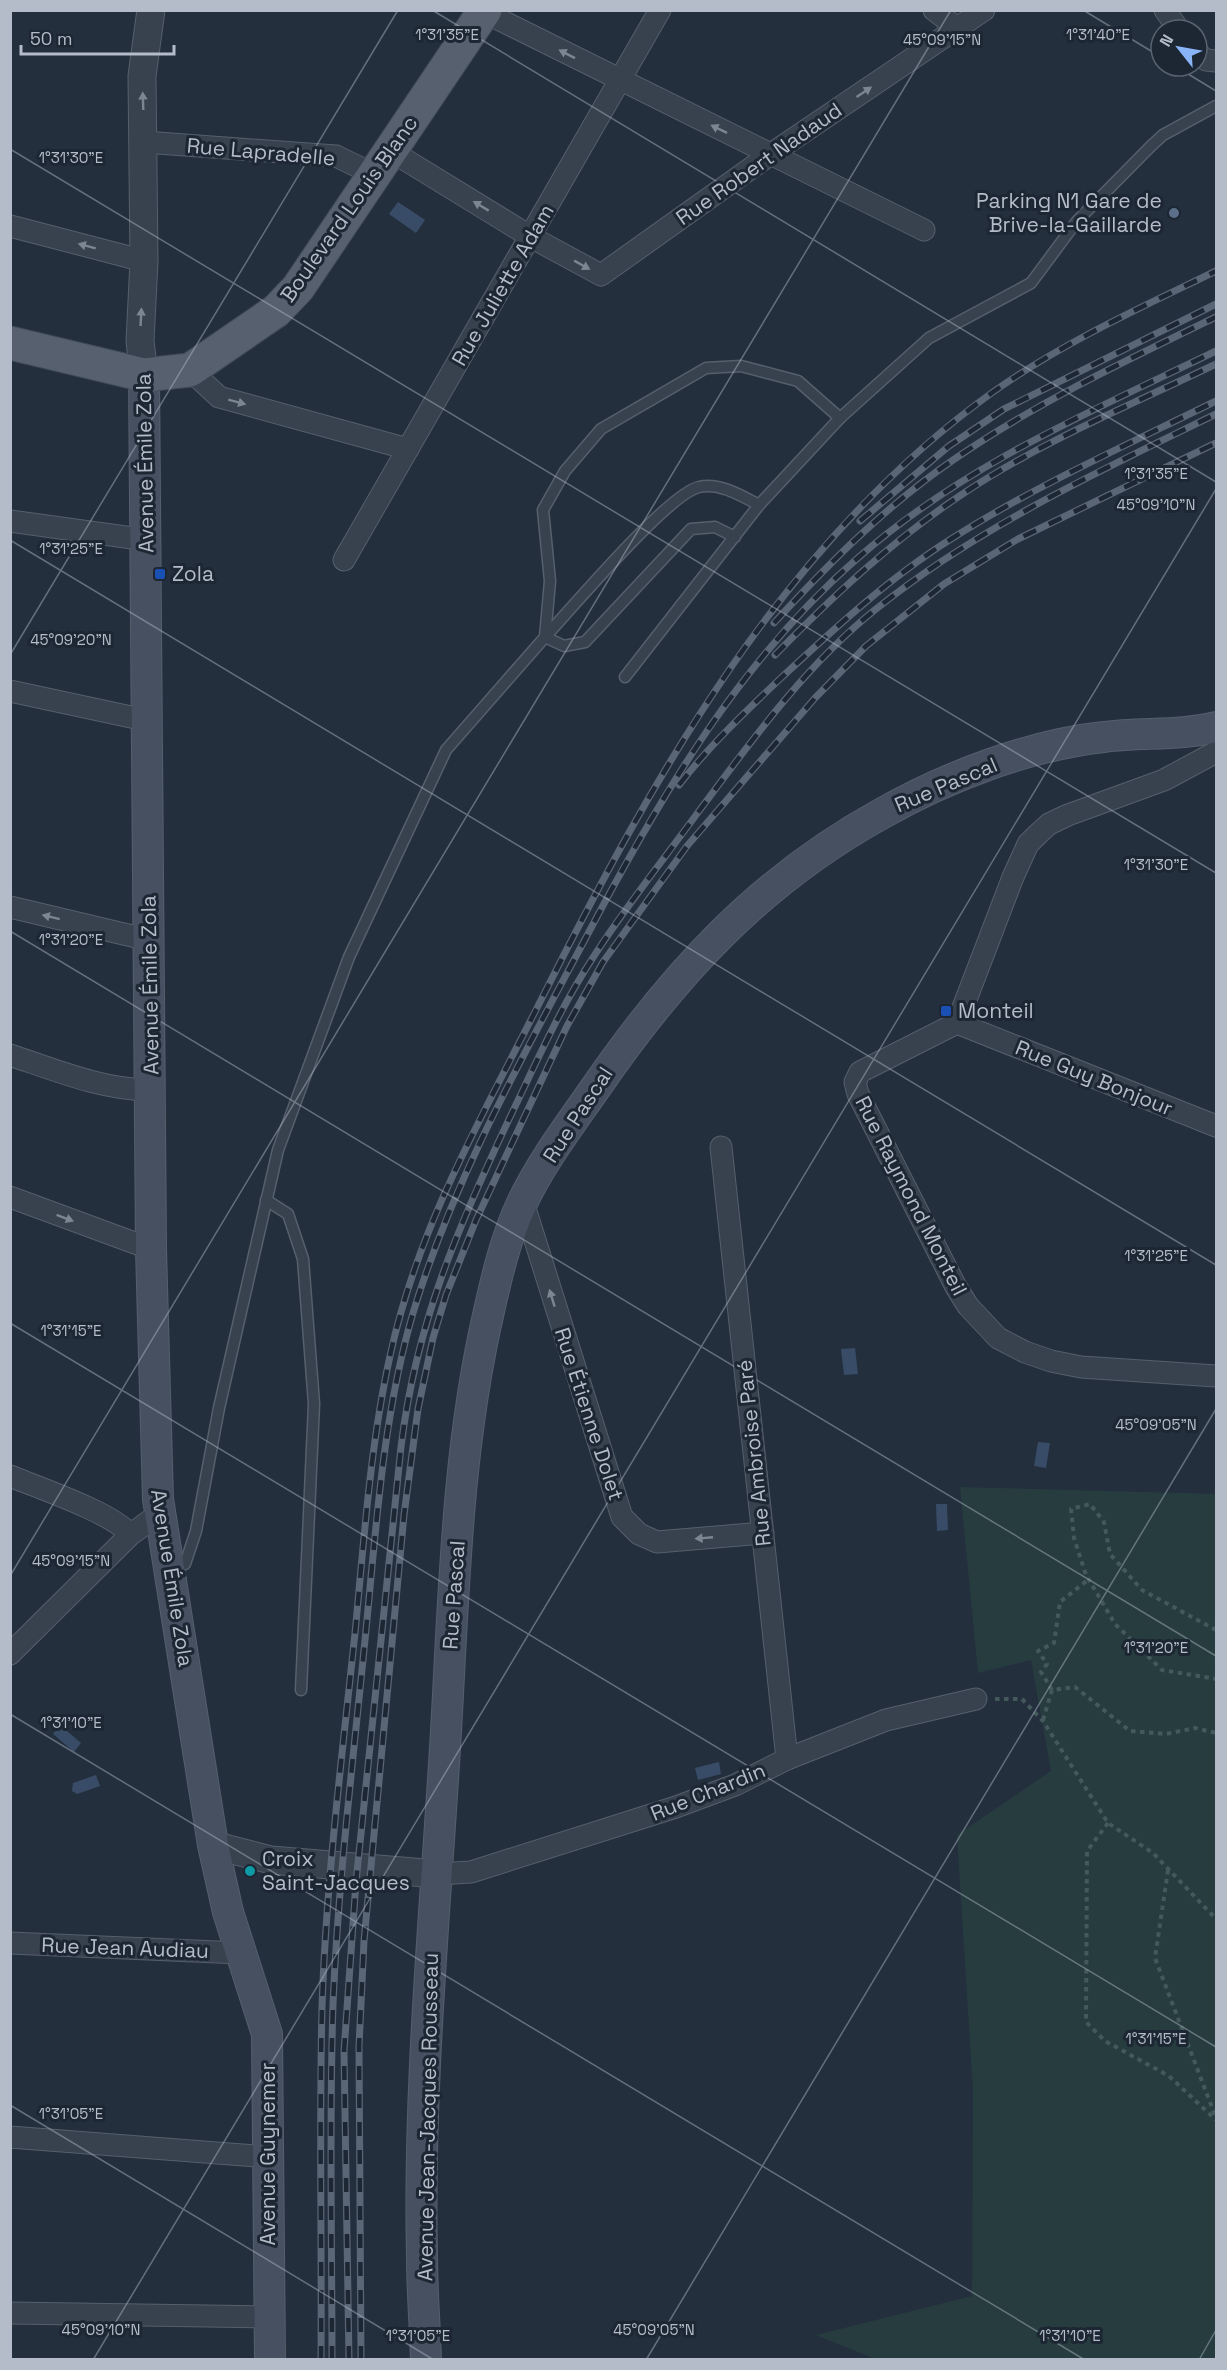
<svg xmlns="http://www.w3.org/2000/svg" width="1227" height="2370" font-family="'Space Grotesk',sans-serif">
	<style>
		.green { fill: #263c3f }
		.water { fill: #394c67 }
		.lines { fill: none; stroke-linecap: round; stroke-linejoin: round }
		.service-casing { stroke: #565f6c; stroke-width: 13 }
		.minor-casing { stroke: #565f6c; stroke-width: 23 }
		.tertiary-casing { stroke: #565f6c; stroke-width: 29 }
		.secondary-casing { stroke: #565f6c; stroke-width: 32 }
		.primary-casing { stroke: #414a57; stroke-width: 35 }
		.path { stroke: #44595c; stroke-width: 4; stroke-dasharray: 4.5 4.5; stroke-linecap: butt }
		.service { stroke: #38414e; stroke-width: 10 }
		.minor { stroke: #38414e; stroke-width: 21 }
		.tertiary { stroke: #38414e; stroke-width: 27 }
		.secondary { stroke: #465061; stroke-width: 30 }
		.primary { stroke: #56606e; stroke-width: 33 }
		.rail-casing { stroke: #5a6575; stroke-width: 7 }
		.rail { stroke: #1d2633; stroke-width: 4.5; stroke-dasharray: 14; stroke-linecap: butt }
		.oneway { fill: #7c8592 }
		.ticks { fill: none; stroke: #b4bcc9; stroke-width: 1.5; stroke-opacity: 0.45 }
		.service-dot { fill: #5c6f8a; stroke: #1d2633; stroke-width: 2 }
		.transit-dot { fill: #1a4fb4; stroke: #1d2633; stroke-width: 2 }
		.culture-dot { fill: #0f9aa8; stroke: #1d2633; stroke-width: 2 }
		.labels { text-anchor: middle; stroke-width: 6; stroke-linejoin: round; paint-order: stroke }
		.street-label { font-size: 21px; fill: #b4bcc9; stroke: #1d2633 }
		.poi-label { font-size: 21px; fill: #b4bcc9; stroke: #1d2633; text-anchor: start }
		.ticks-label { font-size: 15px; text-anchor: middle; fill: #b4bcc9; stroke: #1d2633; stroke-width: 6; stroke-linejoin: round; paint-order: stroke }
	</style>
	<rect width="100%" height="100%" fill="#242f3e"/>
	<!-- green -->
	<path class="green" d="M960 1487 1216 1494V2359H875L816 2335 972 2296 973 2091 957 1835 1051 1771 1031 1660 978 1673Z"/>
	<!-- water -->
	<g class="water">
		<path d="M398 202 425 220 416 233 389 214Z"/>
		<path d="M855 1348 858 1374 844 1375 841 1349Z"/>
		<path d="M1038 1442 1050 1443 1046 1468 1034 1466Z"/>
		<path d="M936 1504H947L948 1530 937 1531Z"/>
		<path d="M60 1725 81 1743 74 1752 53 1734Z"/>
		<path d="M719 1762 721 1774 698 1780 695 1768Z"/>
		<path d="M96 1775 100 1786 77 1794 72 1791 73 1783Z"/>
	</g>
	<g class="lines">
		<!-- service casing -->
		<g class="service-casing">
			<g id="service">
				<path d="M735 537 715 527 691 529 585 642 564 646 545 637C572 608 668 494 699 487 719 482 742 496 759 505"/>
				<path d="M625 677 759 505 840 418 929 338 1031 283 1077 221 1151 146 1163 135 1216 106"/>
				<path d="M266 1200 288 1214 303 1259 314 1404 301 1690"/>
				<path d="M170 1567 185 1564 196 1531 219 1408 278 1150 349 957 446 750 545 637 550 581 543 510 565 471 601 429 706 368 741 366 798 381 840 418"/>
			</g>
		</g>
		<!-- minor casing -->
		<g class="minor-casing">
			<g id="minor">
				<path d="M934 10 957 28"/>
				<path d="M1165 10 1179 30"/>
				<path d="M484 12 924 230"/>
				<path d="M1197 53 1206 60 1216 61"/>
				<path d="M144 142 336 156 375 175"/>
				<path d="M391 151 531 237 601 275 771 154 984 10"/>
				<path d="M10 226 144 261"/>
				<path d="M190 370 219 397 408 449"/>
				<path d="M10 521 147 540"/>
				<path d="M344 560 660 10"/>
				<path d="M10 691 145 720"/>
				<path d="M10 907 149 940"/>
				<path d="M957 1023 860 1072 855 1082 858 1094 956 1287 968 1306 998 1338 1025 1352 1051 1361 1081 1367 1216 1376"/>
				<path d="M957 1023 1013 877 1028 844 1038 834 1049 824 1068 815 1164 780 1216 752"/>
				<path d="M957 1023 1216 1126"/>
				<path d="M10 1055C55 1070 103 1090 151 1090"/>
				<path d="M721 1147 787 1759"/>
				<path d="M10 1197 151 1249"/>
				<path d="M523 1202 622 1517 639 1534 657 1542 763 1533"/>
				<path d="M10 1476C37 1487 116 1514 130 1535"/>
				<path d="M10 1654 130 1535 159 1514"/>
				<path d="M437 1874 471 1872 676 1807 735 1785 787 1759 886 1720 976 1699"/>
				<path d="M10 1943 240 1953"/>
				<path d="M10 2137 269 2157"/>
				<path d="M10 2313 270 2317"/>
			</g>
		</g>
		<!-- tertiary casing -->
		<g class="tertiary-casing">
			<g id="tertiary">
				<path d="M144 375 140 341 144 261 142 76 151 10"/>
				<path d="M213 1845 271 1860 437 1874"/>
			</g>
		</g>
		<!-- secondary casing -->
		<g class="secondary-casing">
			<g id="secondary">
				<path d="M144 375 151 1249 158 1499 213 1845 228 1912 267 2034 270 2360"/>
				<path d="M426 2360C425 2325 422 2291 422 2256 418 2083 436 1905 446 1731 454 1591 457 1448 489 1311 497 1275 506 1237 522 1203 541 1163 569 1126 594 1090 673 975 758 882 881 814 946 777 1029 745 1104 737 1141 732 1180 736 1216 727"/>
			</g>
		</g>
		<!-- primary casing -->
		<g class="primary-casing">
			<path id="primary" d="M10 343 144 375 190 370 276 311 298 288 485 10"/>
		</g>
		<!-- path -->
		<g class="path">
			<path d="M1216 1630 1142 1590 1110 1554 1104 1522 1090 1504 1071 1509 1074 1538 1086 1575 1115 1624 1162 1670 1216 1679"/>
			<path d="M1052 1690 1041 1672 1047 1664 1038 1651 1054 1643 1060 1602 1089 1579"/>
			<path d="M995 1699H1022L1043 1721 1108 1823 1153 1853 1216 1919"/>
			<path d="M1043 1720 1052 1690 1075 1687 1130 1731 1166 1734 1195 1728 1216 1733"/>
			<path d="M1108 1823 1087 1851 1086 2022 1105 2041 1169 2076 1216 2120"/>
			<path d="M1168 1870 1155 1958 1216 2118"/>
		</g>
		<!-- service -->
		<use href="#service" class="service"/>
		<!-- minor -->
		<use href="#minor" class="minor"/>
		<!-- tertiary -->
		<use href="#tertiary" class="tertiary"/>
		<!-- secondary -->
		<use href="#secondary" class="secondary"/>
		<!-- primary -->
		<use href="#primary" class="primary"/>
		<!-- rail casing -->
		<g class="rail-casing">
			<g id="rail">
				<path d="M860 521 949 446 1004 409 1216 304"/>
				<path d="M774 623C830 562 888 504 956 458 1038 402 1127 360 1216 317"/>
				<path d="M775 655C832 597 893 540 961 495 1040 442 1131 405 1216 364"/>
				<path d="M679 785C709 746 746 711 782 677 835 628 889 578 951 539 1035 486 1127 445 1216 401"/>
				<path d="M321 2360C322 2242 319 2125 322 2008 326 1882 342 1757 355 1633 364 1541 370 1446 390 1356 418 1226 482 1117 541 1000 654 775 783 542 993 392 1062 343 1140 308 1216 271"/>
				<path d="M332 2360C332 2242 329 2123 333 2005 338 1883 353 1762 365 1640 376 1532 382 1419 413 1313 454 1177 525 1053 591 928 663 792 742 658 859 557 964 465 1092 411 1216 351"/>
				<path d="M349 2360 344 2051 356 1882 401 1447C416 1323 458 1227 511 1115 537 1061 561 1006 594 956 626 906 664 859 699 811 752 740 806 665 876 609 980 526 1098 472 1216 414"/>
				<path d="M361 2360 359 2046 364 1941 404 1515 418 1409 433 1338 446 1295 476 1220 567 1026 603 962 687 846 815 698 866 646 944 584 1018 539 1216 443"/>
			</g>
		</g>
		<!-- rail -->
		<use href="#rail" class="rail"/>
	</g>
	<!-- one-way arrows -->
	<defs><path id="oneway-solid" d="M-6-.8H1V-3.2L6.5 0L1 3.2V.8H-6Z" transform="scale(1.5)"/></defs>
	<g class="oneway">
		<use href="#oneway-solid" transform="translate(567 54) rotate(-153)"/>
		<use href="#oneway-solid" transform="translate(864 92) rotate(-34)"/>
		<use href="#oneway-solid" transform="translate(143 101) rotate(-92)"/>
		<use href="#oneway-solid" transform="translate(719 129) rotate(-154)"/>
		<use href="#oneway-solid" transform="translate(481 206) rotate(-149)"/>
		<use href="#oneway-solid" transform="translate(87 246) rotate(-165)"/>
		<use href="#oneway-solid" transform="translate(582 265) rotate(29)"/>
		<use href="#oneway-solid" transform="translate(141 317) rotate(-87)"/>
		<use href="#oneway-solid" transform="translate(237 402) rotate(15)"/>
		<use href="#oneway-solid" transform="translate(51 917) rotate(-166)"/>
		<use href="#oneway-solid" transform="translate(65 1218) rotate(21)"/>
		<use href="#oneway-solid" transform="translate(552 1298) rotate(-107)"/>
		<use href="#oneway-solid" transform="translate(704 1538) rotate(175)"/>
	</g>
	<!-- ticks -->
	<path class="ticks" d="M432 10 1216 482M1083 10 1161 57M1175 66 1216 91M10 149 1216 873M10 540 1216 1265M10 655 398 10M10 931 1216 1656M10 1323 1216 2047M10 1576 951 10M10 1714 1085 2360M10 2105 434 2360M93 2360 1216 489M646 2360 1216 1409M1199 2360 1216 2330"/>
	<!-- markers -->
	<circle class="service-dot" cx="1174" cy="213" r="6"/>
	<g class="transit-dot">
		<rect x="154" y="568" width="12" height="12" rx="3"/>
		<rect x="940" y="1005" width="12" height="12" rx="3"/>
	</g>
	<circle class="culture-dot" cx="250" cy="1871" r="6"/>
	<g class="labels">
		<!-- street labels -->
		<g class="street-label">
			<text transform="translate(261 152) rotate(5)" y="7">Rue Lapradelle</text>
			<text transform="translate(759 164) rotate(-35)" y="7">Rue Robert Nadaud</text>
			<text transform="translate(349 209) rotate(-55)" y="7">Boulevard Louis Blanc</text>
			<text transform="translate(503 285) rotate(-60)" y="7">Rue Juliette Adam</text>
			<text transform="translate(145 463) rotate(-91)" y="7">Avenue Émile Zola</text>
			<text transform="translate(946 785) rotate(-23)" y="7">Rue Pascal</text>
			<text transform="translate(150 985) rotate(-91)" y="7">Avenue Émile Zola</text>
			<text transform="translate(1094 1078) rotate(22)" y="7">Rue Guy Bonjour</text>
			<text transform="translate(578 1115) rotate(-57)" y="7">Rue Pascal</text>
			<text transform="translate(911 1196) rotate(63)" y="7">Rue Raymond Monteil</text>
			<text transform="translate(589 1414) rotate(72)" y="7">Rue Étienne Dolet</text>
			<text transform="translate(754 1453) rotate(-96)" y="7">Rue Ambroise Paré</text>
			<text transform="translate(172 1578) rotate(81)" y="7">Avenue Émile Zola</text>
			<text transform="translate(454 1595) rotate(-86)" y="7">Rue Pascal</text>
			<text transform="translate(708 1792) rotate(-22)" y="7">Rue Chardin</text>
			<text transform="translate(125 1948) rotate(2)" y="7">Rue Jean Audiau</text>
			<text transform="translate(428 2117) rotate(-89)" y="7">Avenue Jean-Jacques Rousseau</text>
			<text transform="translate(268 2154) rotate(-90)" y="7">Avenue Guynemer</text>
		</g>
		<!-- poi labels -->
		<g class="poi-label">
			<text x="1162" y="208" text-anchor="end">Parking N1 Gare de<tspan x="1162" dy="24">Brive-la-Gaillarde</tspan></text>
			<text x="172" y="581">Zola</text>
			<text x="958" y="1018">Monteil</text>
			<text x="262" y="1866">Croix<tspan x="262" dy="24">Saint-Jacques</tspan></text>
		</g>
	</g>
	<g class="ticks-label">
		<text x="447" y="40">1°31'35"E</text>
		<text x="1098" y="40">1°31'40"E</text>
		<text x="942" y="45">45°09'15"N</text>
		<text x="71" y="163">1°31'30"E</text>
		<text x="1156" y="479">1°31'35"E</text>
		<text x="1156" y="510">45°09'10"N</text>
		<text x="71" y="554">1°31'25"E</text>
		<text x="71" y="645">45°09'20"N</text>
		<text x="1156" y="870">1°31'30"E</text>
		<text x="71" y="945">1°31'20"E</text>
		<text x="1156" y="1261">1°31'25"E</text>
		<text x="71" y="1336">1°31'15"E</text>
		<text x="1156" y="1430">45°09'05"N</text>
		<text x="71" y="1566">45°09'15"N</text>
		<text x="1156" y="1653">1°31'20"E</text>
		<text x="71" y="1728">1°31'10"E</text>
		<text x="1156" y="2044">1°31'15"E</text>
		<text x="71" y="2119">1°31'05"E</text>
		<text x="101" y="2335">45°09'10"N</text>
		<text x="654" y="2335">45°09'05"N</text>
		<text x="418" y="2341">1°31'05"E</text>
		<text x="1070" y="2341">1°31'10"E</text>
	</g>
	<!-- border -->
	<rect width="1227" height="2370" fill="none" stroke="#b4bcc9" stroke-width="24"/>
	<!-- north arrow -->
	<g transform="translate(1179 48) rotate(301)"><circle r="28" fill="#1d2633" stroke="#59626f" stroke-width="1.5"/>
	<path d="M0-4.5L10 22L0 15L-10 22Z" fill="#8ab4f8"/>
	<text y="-9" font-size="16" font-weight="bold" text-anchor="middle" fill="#b4bcc9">N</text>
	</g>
	<!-- scale -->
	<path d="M21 45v9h153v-9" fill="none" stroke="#b4bcc9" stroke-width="3"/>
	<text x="30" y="45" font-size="18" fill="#b4bcc9" stroke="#1d2633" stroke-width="4.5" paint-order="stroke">50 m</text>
</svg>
